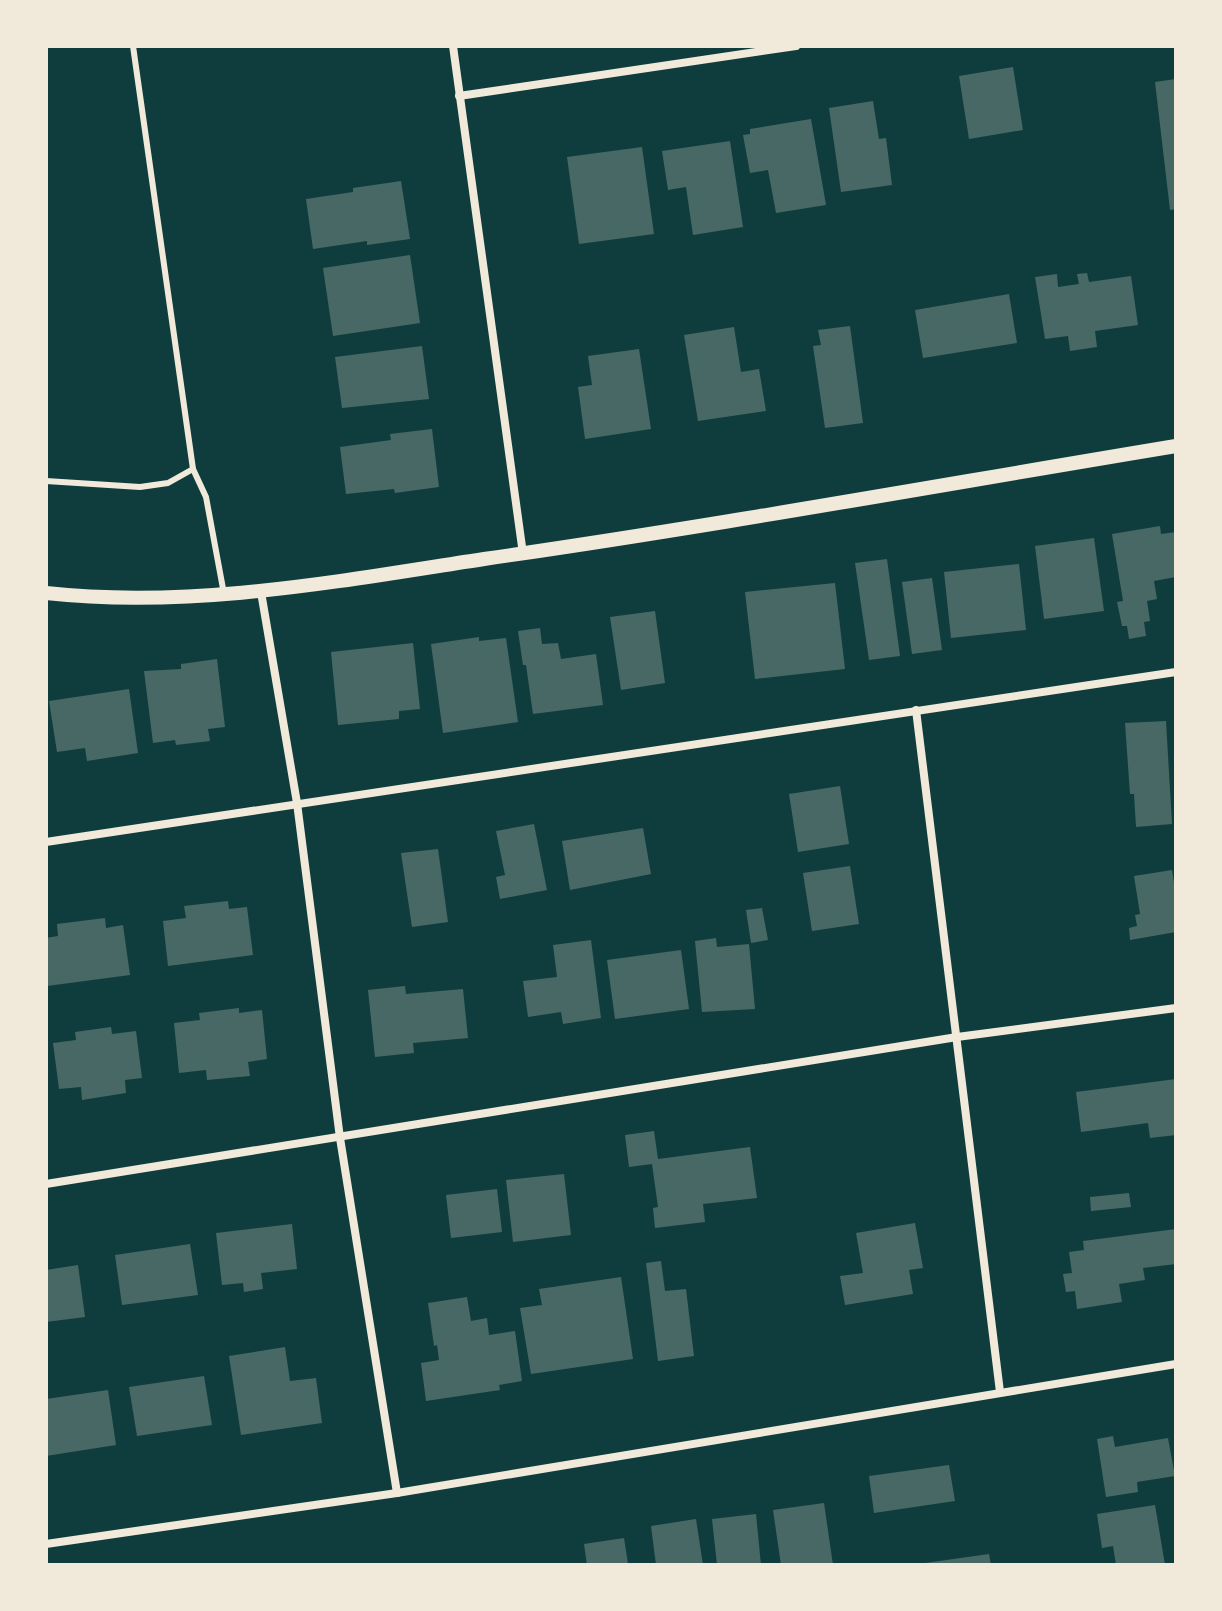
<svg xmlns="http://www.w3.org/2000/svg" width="1222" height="1611" font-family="Quicksand,sans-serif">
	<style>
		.building { fill: #486865 }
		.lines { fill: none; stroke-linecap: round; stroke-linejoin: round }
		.service { stroke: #f1e9da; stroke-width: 6 }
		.minor { stroke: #f1e9da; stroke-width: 8 }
		.tertiary { stroke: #f1e9da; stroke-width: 14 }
	</style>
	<rect width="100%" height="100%" fill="#0f3d3e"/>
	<!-- building -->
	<g class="building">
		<path d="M1013 67 1023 130 969 139 959 76Z"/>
		<path d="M1176 79V209L1170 210 1155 82Z"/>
		<path d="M873 101 879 139 886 138 892 185 841 192 829 108Z"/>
		<path d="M811 119 826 205 776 213 768 170 750 173 743 135 750 134V129Z"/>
		<path d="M730 141 743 227 693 235 686 187 668 190 662 151Z"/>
		<path d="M642 147 654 234 579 244 567 157Z"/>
		<path d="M401 181 410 239 367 245V241L313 249 306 199 353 192V188Z"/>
		<path d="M410 255 420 323 333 336 323 268Z"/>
		<path d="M1087 273 1089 282 1131 276 1138 325 1095 331 1097 347 1070 351 1068 336 1045 339 1035 277 1057 274 1058 287 1079 284 1077 274Z"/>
		<path d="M1009 294 1017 343 923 358 915 310Z"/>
		<path d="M850 326 863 423 825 428 813 346 821 345 818 330Z"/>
		<path d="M734 327 741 372 759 369 766 411 698 421 684 335Z"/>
		<path d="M422 346 429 399 342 408 335 357Z"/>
		<path d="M639 349 651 429 585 439 578 387 592 385 588 356Z"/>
		<path d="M432 429 439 487 395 493 394 489 346 494 340 447 391 440 390 434Z"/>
		<path d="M1160 526 1161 534 1176 532V577L1154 581 1157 599 1147 601 1150 621 1144 622 1146 636 1129 639 1127 626H1122L1117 602 1123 601 1112 534Z"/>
		<path d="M1094 538 1104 611 1044 619 1035 546Z"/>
		<path d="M887 559 900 656 869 660 855 563Z"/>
		<path d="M1019 564 1026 630 951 638 944 572Z"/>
		<path d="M932 578 942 650 912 654 902 582Z"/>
		<path d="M835 583 845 669 755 679 745 592Z"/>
		<path d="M655 611 665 683 621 690 610 617Z"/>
		<path d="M540 628 542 644 558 643 561 659 596 654 603 705 533 714 526 665H523L518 631Z"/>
		<path d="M479 637V641L506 638 518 722 443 733 431 644Z"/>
		<path d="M413 643 420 709 399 711V719L338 725 331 652Z"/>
		<path d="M217 659 225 727 208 729 210 741 176 745 175 740 153 743 144 671 181 669V664Z"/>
		<path d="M129 689 138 753 87 761 85 748 57 752 49 701Z"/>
		<path d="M1166 721 1172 824 1136 827 1134 794H1130L1125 723Z"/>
		<path d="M840 786 849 844 798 852 789 794Z"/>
		<path d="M534 824 547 890 500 899 496 877 505 875 496 831Z"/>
		<path d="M643 828 651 874 570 890 562 841Z"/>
		<path d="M438 849 448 922 412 927 401 853Z"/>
		<path d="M850 866 859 924 812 931 803 873Z"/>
		<path d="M1172 870 1176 895V932L1130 940 1129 928 1137 926 1135 915 1140 914 1134 876Z"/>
		<path d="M228 901 229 909 247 907 253 955 168 966 163 921 186 918 184 906Z"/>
		<path d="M762 908 768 940 751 943 746 910Z"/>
		<path d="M105 918 106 928 123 925 130 975 47 986 46 938 58 936 57 924Z"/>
		<path d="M716 938 717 947 749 944 755 1009 702 1012 695 941Z"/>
		<path d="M591 940 601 1018 563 1024 561 1012 528 1017 523 981 557 977 553 945Z"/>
		<path d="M681 950 689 1009 615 1019 607 960Z"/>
		<path d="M405 986 406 994 463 989 468 1038 413 1043 414 1053 375 1057 368 990Z"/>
		<path d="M239 1008V1013L262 1010 267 1059 248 1062 250 1076 207 1080 206 1070 179 1073 174 1023 200 1020 199 1013Z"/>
		<path d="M111 1027 112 1034 136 1031 142 1078 125 1080 126 1093 82 1100 81 1087 59 1089 53 1043 76 1040 75 1032Z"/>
		<path d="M1176 1079V1135L1150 1138 1148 1123 1081 1132 1076 1092Z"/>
		<path d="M654 1131 658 1159 750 1147 757 1198 703 1204 705 1222 655 1228 653 1208 658 1207 652 1164 629 1167 625 1135Z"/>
		<path d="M564 1174 571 1235 513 1242 506 1180Z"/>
		<path d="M497 1189 502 1232 451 1238 446 1195Z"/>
		<path d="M1129 1193 1131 1207 1091 1211 1090 1197Z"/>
		<path d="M915 1223 923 1268 909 1270 913 1294 845 1305 840 1276 863 1273 856 1233Z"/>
		<path d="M292 1224 297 1269 261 1273 263 1289 244 1292 243 1283 222 1285 216 1233Z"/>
		<path d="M1176 1229V1264L1143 1268 1145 1280 1119 1284 1122 1302 1077 1309 1075 1291 1066 1292 1063 1274 1072 1273 1069 1252 1084 1250 1083 1241Z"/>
		<path d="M190 1244 198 1295 122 1305 115 1255Z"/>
		<path d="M661 1261 665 1291 686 1289 694 1356 658 1361 646 1263Z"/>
		<path d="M78 1265 85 1317 46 1322V1270Z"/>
		<path d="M621 1277 633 1359 531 1374 520 1308 542 1305 539 1289Z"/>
		<path d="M467 1297 471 1321 487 1318 489 1335 515 1331 522 1381 499 1385 500 1390 426 1401 421 1363 439 1360 437 1345 434 1346 428 1303Z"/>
		<path d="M285 1347 290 1381 316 1378 322 1423 241 1435 229 1356Z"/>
		<path d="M204 1376 212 1425 137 1436 129 1387Z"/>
		<path d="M108 1390 116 1445 46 1456V1399Z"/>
		<path d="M1113 1436 1115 1447 1168 1438 1175 1476 1137 1482 1138 1492 1106 1497 1097 1439Z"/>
		<path d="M949 1465 955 1501 874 1513 869 1476Z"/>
		<path d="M824 1503 833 1565H781L773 1510Z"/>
		<path d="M1155 1505 1165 1565H1116L1113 1546 1102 1548 1097 1514Z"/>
		<path d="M756 1514 761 1565H717L712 1519Z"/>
		<path d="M696 1519 703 1565H656L651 1526Z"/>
		<path d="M624 1538 628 1564 587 1565 584 1544Z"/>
		<path d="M989 1554 991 1565H925V1563Z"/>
	</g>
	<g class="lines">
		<!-- service -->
		<g class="service">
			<path d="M133 46 193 469 206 497 224 594"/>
			<path d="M46 481 140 487 168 483 193 469"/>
		</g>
		<!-- minor -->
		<g class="minor">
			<path d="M453 46 523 554"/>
			<path d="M459 96 796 46"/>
			<path d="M261 592 297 803 340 1138 397 1493"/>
			<path d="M916 710 1000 1392"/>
			<path d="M46 842 1176 672"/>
			<path d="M46 1184 957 1037 1176 1008"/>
			<path d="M46 1544 397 1493 1176 1364"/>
		</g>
		<!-- tertiary -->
		<path class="tertiary" d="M46 593C193 609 340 581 484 559 715 526 946 484 1176 446"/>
	</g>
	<!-- border -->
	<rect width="1222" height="1611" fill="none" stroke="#f1e9da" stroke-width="96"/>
</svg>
